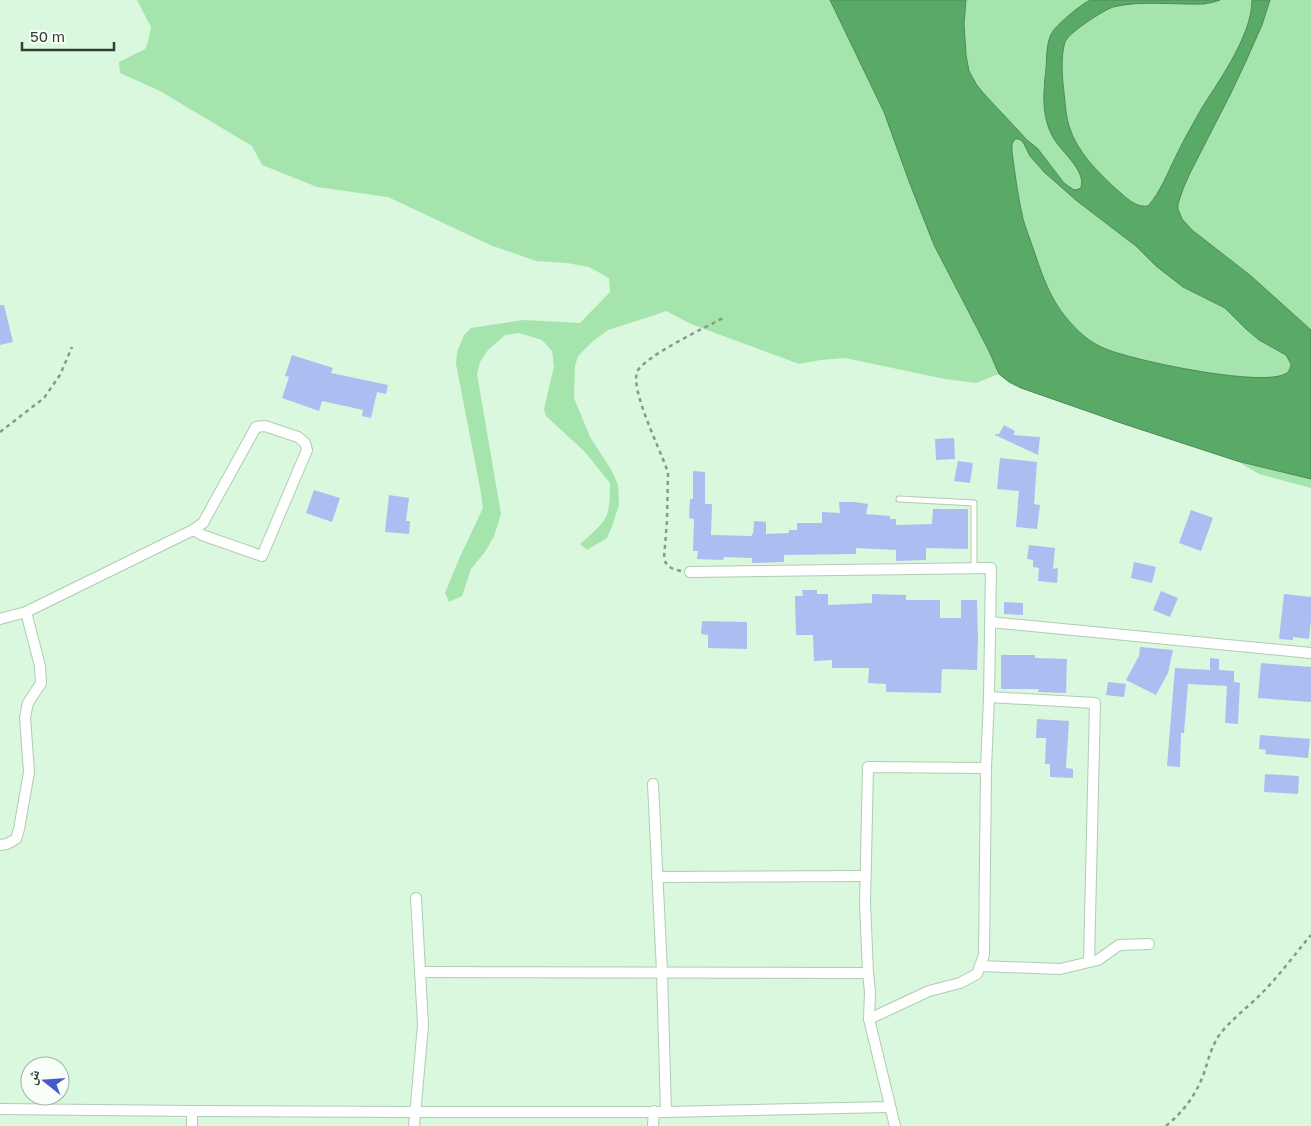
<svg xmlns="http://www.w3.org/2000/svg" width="1311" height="1126" font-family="'Golos Text','Noto Naskh Arabic',sans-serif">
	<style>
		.green { fill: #a5e4ad }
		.water { fill: #59aa67; stroke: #4d8957; fill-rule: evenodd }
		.building { fill: #adbdf2 }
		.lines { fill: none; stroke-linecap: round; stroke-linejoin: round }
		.lane-casing { stroke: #b0ccb2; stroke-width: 7 }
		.street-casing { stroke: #b0ccb2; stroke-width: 12 }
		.path { stroke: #859a87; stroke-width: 2.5; stroke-dasharray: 4 4; stroke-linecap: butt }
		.lane { stroke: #fff; stroke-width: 5 }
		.street { stroke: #fff; stroke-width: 10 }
	</style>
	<rect width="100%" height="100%" fill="#daf8dd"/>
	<!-- green -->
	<g class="green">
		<path d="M137 0H830L884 112 910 184 934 245 989 351 999 374 976 383 945 379 845 358 820 360 799 364 691 324 666 311 655 315 608 330 592 342 578 356 575 366 574 398 590 437 612 471 618 485 619 504 613 524 607 538 587 550 580 544C588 537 602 526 607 515 610 506 610 493 610 483L584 451 546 416 544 409 554 366 552 351 542 340 519 333 505 335 488 350 480 362 477 374 501 514 494 536 485 552 471 569 462 596 449 602 445 593 459 559 483 508 481 493 456 364 457 352 464 335 471 328 523 320 580 323 610 292 609 278 589 267 567 263 536 261 490 245 388 197 317 187 262 165 252 146 160 91 120 73 119 62 145 49 148 42 151 27Z"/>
		<path d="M966 0H1089L1063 20 1052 32 1049 41 1043 87V102L1045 115 1082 177V184L1079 189 1074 190 1064 183 1038 149 1027 140 1017 128 985 95 969 71 966 55 964 24Z"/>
		<path d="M1220 0H1252C1252 34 1221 78 1203 106 1196 118 1190 131 1183 143 1171 164 1164 187 1148 206 1135 208 1126 197 1116 189 1097 171 1077 152 1069 126 1065 112 1065 98 1063 84 1062 72 1061 55 1065 42 1068 33 1104 10 1113 7 1142 0 1174 5 1204 4L1214 2Z"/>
		<path d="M1270 0H1311V330L1251 276 1192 230 1182 219 1178 209V204L1183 189 1190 173 1230 95 1246 61 1262 25Z"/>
		<path d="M1015 139H1019L1023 142 1030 156 1044 172 1077 201 1136 246 1156 266 1183 287 1225 308 1246 329 1259 340 1286 355 1291 364C1290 368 1289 372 1285 374 1259 388 1135 361 1106 349 1098 346 1090 341 1084 336 1054 310 1045 284 1033 248 1030 239 1026 229 1023 219 1018 197 1015 174 1012 152V144Z"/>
		<path d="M1237 461 1311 479V488L1259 474Z"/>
	</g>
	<!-- water -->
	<path class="water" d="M830 0H966L964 24 966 55 969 71 977 85 985 95 1017 129 1027 140 1038 149 1064 183 1074 190 1079 189 1081 187C1086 171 1062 152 1054 139 1041 117 1043 93 1046 68 1047 57 1046 41 1053 31 1058 24 1083 2 1091 0 1099 0 1119 0 1129 0 1159 0 1190 0 1220 0L1214 2 1204 4C1174 5 1142 0 1113 7 1104 10 1068 33 1065 42 1061 55 1062 72 1063 84 1065 98 1065 112 1069 126 1077 152 1097 171 1116 189 1126 197 1135 208 1148 206 1161 191 1167 174 1176 156 1184 139 1194 122 1203 106 1221 78 1252 34 1252 0H1270L1262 25 1246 61 1230 95 1190 173 1183 189 1178 204V209L1182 219 1192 230 1251 276 1311 330V479L1237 461 1124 424 1021 388 1009 382 999 374 989 351 934 245 910 184 884 112ZM1015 139H1019L1023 142 1030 156 1044 172 1077 201 1136 246 1156 266 1183 287 1225 308 1246 329 1259 340 1286 355 1291 364C1290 369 1289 372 1285 374 1260 387 1135 361 1106 349 1098 346 1090 341 1084 336 1054 310 1045 284 1033 248 1030 239 1026 229 1023 219 1018 197 1015 174 1012 152V144Z"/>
	<!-- building -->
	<g class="building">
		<path d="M0 305H4L13 342 0 345Z"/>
		<path d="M292 355 333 368 331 373 388 385 386 394 377 392 371 418 362 416 363 410 322 401 319 411 282 398 289 377 285 376Z"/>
		<path d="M1004 425 1015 431 1013 435 1040 437 1038 455 995 435V434H999Z"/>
		<path d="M954 438 955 459 936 460 935 439Z"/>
		<path d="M1000 458 1037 462 1034 504 1040 505 1037 529 1016 527 1019 491 997 489Z"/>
		<path d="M958 461 973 463 970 483 954 481Z"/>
		<path d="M693 471 705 472V504H712L711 535 752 536V534H753L754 521 766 522V534L789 533V530H797V523H822V512L840 513 839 502H855L868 504 866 514 890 516V519H896V525L932 524 933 509H968V549L926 548V560L896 561V550L856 548V554L784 555V562L752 563V558L724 557 723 560 697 559 698 551H693L694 519 689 518 690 499H693Z"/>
		<path d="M314 490 340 498 332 522 306 513Z"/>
		<path d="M389 495 409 498 406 521H410L409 534 385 532Z"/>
		<path d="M1191 510 1213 518 1201 551 1179 543Z"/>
		<path d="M1029 545 1055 548 1053 569 1058 568 1057 583 1038 581 1039 568 1033 567V560L1027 559Z"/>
		<path d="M1134 562 1156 567 1152 583 1131 578Z"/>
		<path d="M802 590H817V594H828V605L872 603V594L906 595V600H940V618H961V600H977L978 639 977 670 942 669 941 693 886 692V684L868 683 869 668H832V660L814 661 813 635H796L795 596H803Z"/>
		<path d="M1161 591 1178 598 1170 617 1153 610Z"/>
		<path d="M1284 594 1311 597V621L1309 639 1293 637V640L1279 639Z"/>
		<path d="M1004 602 1023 603V615L1004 614Z"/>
		<path d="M702 621 747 622V649L708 648V635L701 634Z"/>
		<path d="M1140 647 1173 650 1168 673 1156 695 1126 680 1139 656Z"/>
		<path d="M1001 655H1035V658L1067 659 1066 693 1038 692 1039 689H1001Z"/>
		<path d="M1210 658 1219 659V670L1234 671V682L1240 683 1238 724 1225 723 1227 686 1188 684 1184 733H1181L1180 767 1167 766 1175 668 1210 670Z"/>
		<path d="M1261 663 1311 667V702L1258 698Z"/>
		<path d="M1108 682 1126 684 1124 697 1106 695Z"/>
		<path d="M1037 719 1069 721 1066 768 1073 769V778L1050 777V764H1045L1046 738H1036Z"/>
		<path d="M1260 735 1310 739 1308 758 1265 754 1266 750 1259 749Z"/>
		<path d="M1265 774 1299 776 1298 794 1264 792Z"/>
	</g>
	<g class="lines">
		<!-- lane casing -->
		<g class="lane-casing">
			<path id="lane" d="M899 499 974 503V568"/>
		</g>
		<!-- street casing -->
		<g class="street-casing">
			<g id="street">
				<path d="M690 572 991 568 989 697 986 768 868 767 865 903 868 973 870 992 869 1019 895 1126"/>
				<path d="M0 619 26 612 193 530 203 523 256 427 265 426 298 437 305 443 307 450 262 556 202 535 193 530"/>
				<path d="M990 622 1311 653"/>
				<path d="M989 697 1095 703 1089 962"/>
				<path d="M653 784 662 972 666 1112"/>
				<path d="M0 845 7 844 16 839 19 829 29 772 25 717 28 703 41 683 40 666 26 612"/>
				<path d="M657 877 865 876"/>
				<path d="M980 966 1060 969 1098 960 1119 945 1149 944"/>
				<path d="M420 972 868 973"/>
				<path d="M869 1019 929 991 960 983 977 974 984 955 986 768"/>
				<path d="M0 1109 192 1111 415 1112H666L890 1107"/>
				<path d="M192 1126V1111"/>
				<path d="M414 1126 423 1025 416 898"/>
				<path d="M653 1126 654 1111"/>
			</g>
		</g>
		<!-- path -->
		<g class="path">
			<path d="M0 432 44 398 60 375 72 347"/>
			<path d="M681 571C672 569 666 567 664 558L667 521 668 473 666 467C659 447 631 391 637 372 643 357 708 326 725 317"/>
			<path d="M1166 1126C1184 1111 1196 1095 1204 1073 1208 1061 1211 1048 1218 1037 1228 1022 1248 1007 1261 994 1279 976 1295 954 1311 935"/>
		</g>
		<!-- lane -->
		<use href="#lane" class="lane"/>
		<!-- street -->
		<use href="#street" class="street"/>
	</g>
	<!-- north arrow -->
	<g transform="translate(45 1081) rotate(287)"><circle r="24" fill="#f8fef8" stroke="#a8b1a9"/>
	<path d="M0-4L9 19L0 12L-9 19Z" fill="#465ace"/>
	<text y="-8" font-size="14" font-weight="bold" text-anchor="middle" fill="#313d33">ش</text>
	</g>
	<!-- scale -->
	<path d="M22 42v8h92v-8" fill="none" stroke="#313d33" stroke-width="2.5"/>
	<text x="30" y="42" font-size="15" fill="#313d33" stroke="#f8fef8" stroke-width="4" paint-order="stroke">50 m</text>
</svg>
